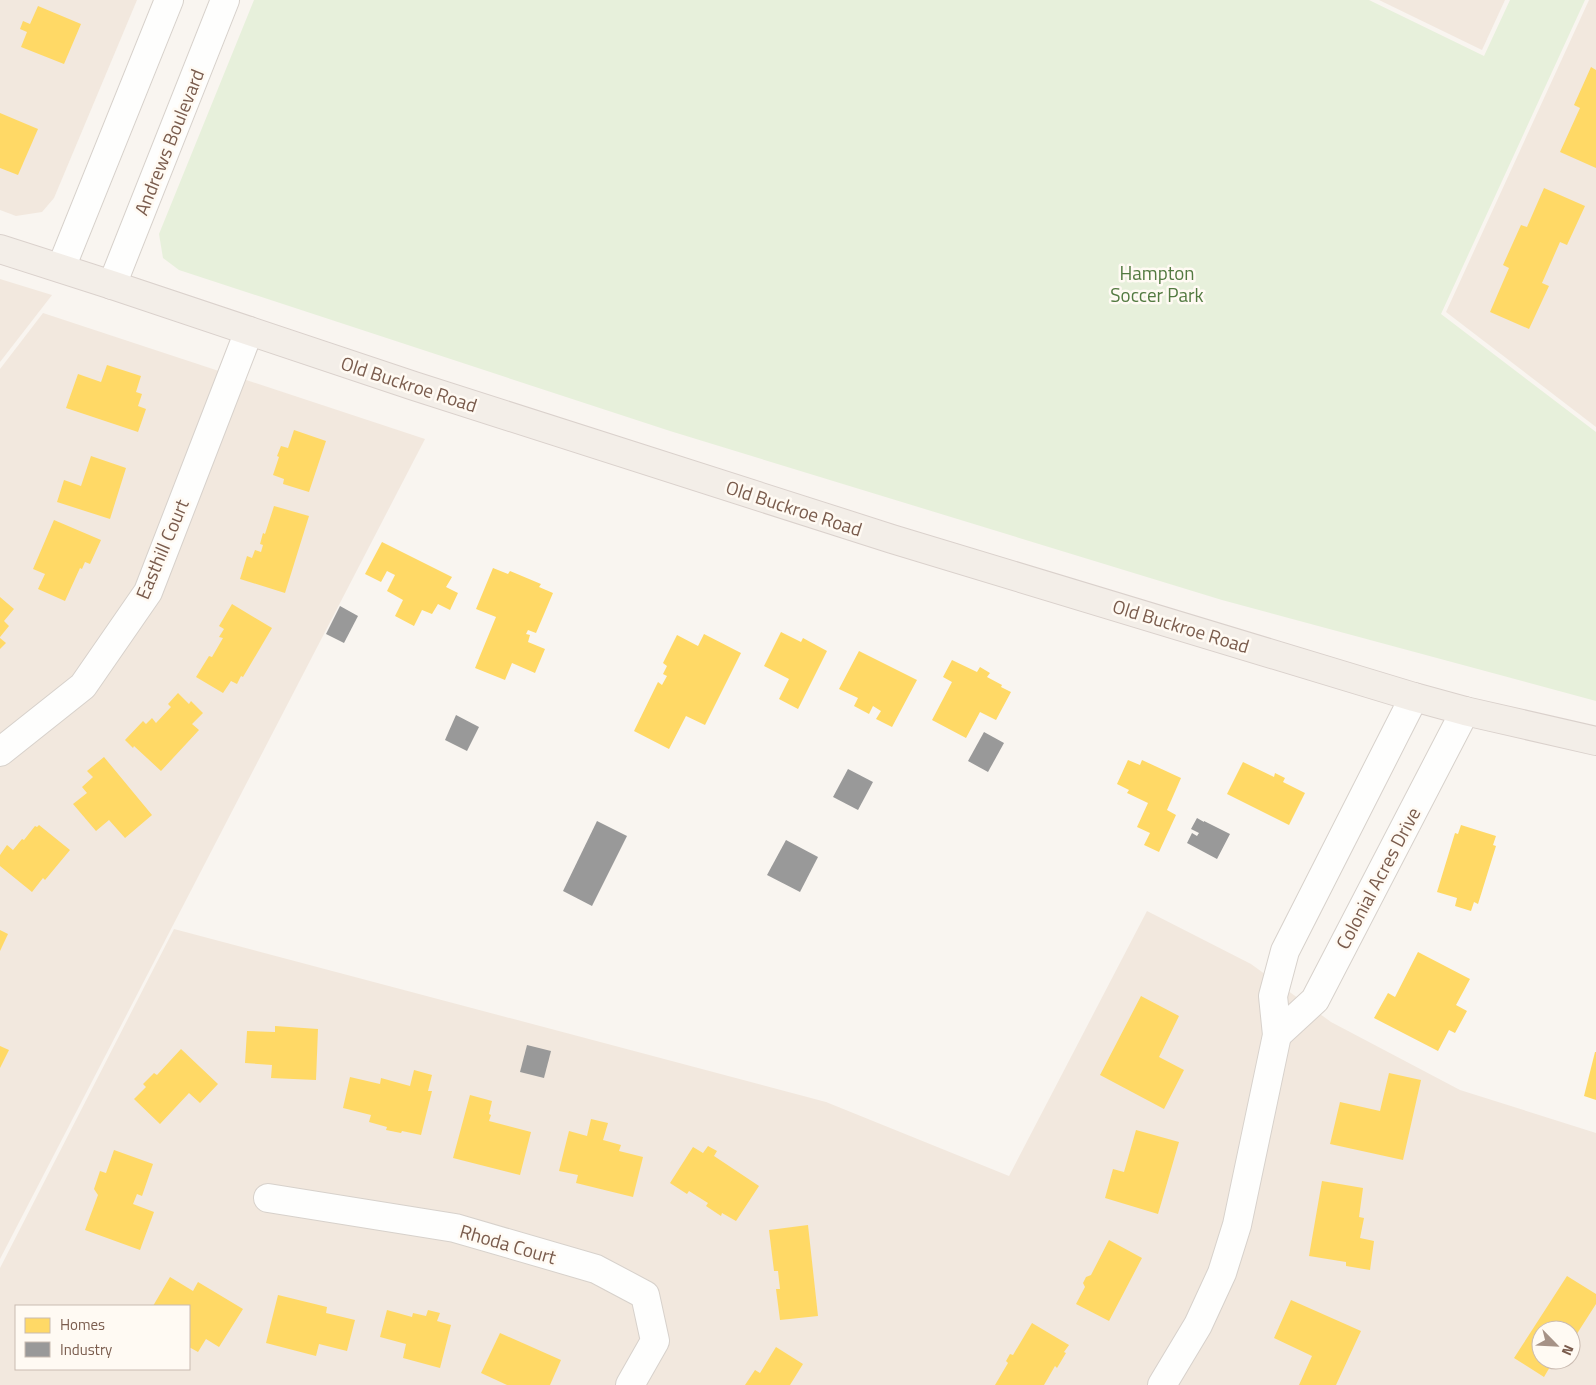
<svg xmlns="http://www.w3.org/2000/svg" width="1596" height="1385" font-family="'Titillium Web',sans-serif">
	<style>
		.residential { fill: #f2e8de; fill-rule: evenodd }
		.green { fill: #e7f0db }
		.homes { fill: #ffd966 }
		.industry { fill: #999 }
		.lines { fill: none; stroke-linecap: round; stroke-linejoin: round }
		.minor-casing { stroke: #d7d1cb; stroke-width: 30 }
		.major-casing { stroke: #dad1cc; stroke-width: 30 }
		.minor { stroke: #fefefd; stroke-width: 28 }
		.major { stroke: #f3eee8; stroke-width: 28 }
		.labels { text-anchor: middle; stroke-width: 5; stroke-linejoin: round; paint-order: stroke }
		.street-label { font-size: 19px; fill: #7a5c4d; stroke: #fffaf3 }
		.park-label { font-size: 19px; fill: #537a41; stroke: #fffaf3 }
	</style>
	<rect width="100%" height="100%" fill="#f9f5f0"/>
	<!-- residential -->
	<g class="residential">
		<path d="M0 0H137L54 198 42 212 16 216 0 210Z"/>
		<path d="M1379 0H1505L1482 50Z"/>
		<path d="M1589 0H1596V427L1446 312Z"/>
		<path d="M0 279 52 295 0 362Z"/>
		<path d="M43 313 425 439 0 1259V369Z"/>
		<path d="M1147 911 1251 964 1331 1022 1460 1090 1596 1133V1385H0V1268L174 929 826 1102 1009 1176ZM16 1306H189V1369H16ZM1541 1330H1571V1360H1541Z"/>
	</g>
	<!-- green -->
	<path class="green" d="M254 0H1369L1484 56 1510 0H1585L1441 314 1596 432V701L1222 600 670 431 179 270 163 258 159 234Z"/>
	<!-- homes -->
	<g class="homes">
		<path d="M38 6 81 24 64 64 21 47 27 32 20 29 23 21 30 24Z"/>
		<path d="M1591 67 1596 70V168L1560 152 1580 108 1574 105Z"/>
		<path d="M0 113 38 129 18 175 0 168Z"/>
		<path d="M1544 188 1585 206 1567 245 1560 242 1542 283 1549 286 1529 329 1490 312 1509 268 1503 265 1521 225 1527 227Z"/>
		<path d="M107 365 141 376 136 392 142 394 138 406 146 409 138 432 66 408 78 374 101 382Z"/>
		<path d="M294 430 326 441 309 492 283 484 284 479 273 475 279 457 277 456 281 446 288 448Z"/>
		<path d="M91 456 126 468 110 519 57 502 64 480 81 486Z"/>
		<path d="M274 506 309 516 285 593 240 579 247 556 252 558 255 550 261 552 263 545 260 544 263 533 265 534Z"/>
		<path d="M54 520 101 540 90 564 85 562 82 569 80 568 65 601 38 589 45 574 33 569Z"/>
		<path d="M382 542 452 577 446 587 458 593 450 610 438 604 432 614 422 610 414 626 395 616 403 600 387 591 395 575 387 571 381 582 365 574Z"/>
		<path d="M493 568 508 574 510 571 541 584 539 587 553 593 536 633 528 630 526 634 530 635 528 642 545 649 535 673 512 663 505 680 475 668 496 617 476 609Z"/>
		<path d="M0 597 14 609 4 621 9 626 0 637Z"/>
		<path d="M232 604 272 628 243 677 241 676 237 684 231 681 223 693 196 677 209 656 212 657 223 638 219 637 224 629 219 626Z"/>
		<path d="M781 632 801 642 803 638 827 651 798 709 779 699 789 679 764 666Z"/>
		<path d="M704 634 741 653 705 725 686 716 669 749 634 731 658 682 662 685 667 676 663 674 667 666 663 663 677 635 698 646Z"/>
		<path d="M0 638 6 643 0 649Z"/>
		<path d="M859 651 917 680 892 727 876 719 881 711 873 706 869 714 854 706 858 698 839 689Z"/>
		<path d="M952 660 977 672 980 667 990 673 987 677 1002 685 1001 687 1011 692 996 720 980 712 966 738 932 720 952 682 943 677Z"/>
		<path d="M178 693 189 704 191 701 203 713 192 724 199 730 161 771 134 746 133 748 125 740 143 721 146 724 152 718 156 723 171 707 168 704Z"/>
		<path d="M104 757 152 815 125 838 109 820 96 831 73 804 87 793 82 787 93 777 87 771Z"/>
		<path d="M1128 760 1140 765 1142 760 1181 778 1167 810 1176 815 1159 852 1144 845 1150 833 1137 827 1148 803 1127 793 1129 790 1117 784Z"/>
		<path d="M1243 762 1274 777 1275 773 1285 778 1283 782 1305 793 1289 825 1227 794Z"/>
		<path d="M39 825 70 850 45 880 43 878 32 892 0 866V855L7 845 13 850 22 839 24 840 35 826 37 827Z"/>
		<path d="M1461 825 1496 836 1493 845 1496 846 1478 904 1474 902 1471 911 1455 906 1457 898 1437 892 1455 833 1458 834Z"/>
		<path d="M0 930 8 934 0 951Z"/>
		<path d="M1418 952 1470 979 1456 1005 1467 1011 1455 1033 1449 1030 1438 1051 1374 1018 1388 993 1395 997Z"/>
		<path d="M1141 996 1179 1016 1159 1057 1184 1070 1164 1109 1100 1075Z"/>
		<path d="M275 1026 318 1029 316 1080 271 1078 272 1065 245 1063 247 1031 275 1032Z"/>
		<path d="M0 1046 9 1050 0 1068Z"/>
		<path d="M181 1049 218 1084 200 1103 189 1093 160 1124 134 1099 146 1087 143 1084 154 1073 157 1075Z"/>
		<path d="M1595 1052H1596V1100L1584 1096Z"/>
		<path d="M414 1070 432 1075 428 1091H432L421 1135 402 1131 401 1133 386 1130 387 1127 369 1122 371 1115 343 1108 350 1077 380 1084 381 1078 410 1086Z"/>
		<path d="M1389 1073 1421 1080 1403 1160 1330 1144 1340 1102 1380 1111Z"/>
		<path d="M470 1095 492 1101 489 1114 491 1115 489 1121 531 1132 520 1175 453 1158Z"/>
		<path d="M591 1119 608 1123 603 1140 621 1145 619 1151 643 1157 633 1197 576 1183 578 1175 559 1171 569 1131 587 1136Z"/>
		<path d="M1136 1130 1179 1142 1158 1214 1105 1198 1113 1169 1124 1172Z"/>
		<path d="M708 1146 717 1151 714 1156 759 1186 736 1221 722 1213 721 1216 706 1206 708 1203 689 1191 687 1194 670 1183 693 1147 703 1153Z"/>
		<path d="M114 1150 153 1164 142 1196 137 1194 133 1204 154 1212 140 1250 85 1230 98 1195 94 1189 100 1171 106 1173Z"/>
		<path d="M1322 1181 1363 1188 1359 1217 1364 1218 1360 1238 1374 1241 1370 1270 1346 1266V1262L1309 1256Z"/>
		<path d="M808 1225 818 1316 780 1320 776 1289H780L778 1271H774L769 1230Z"/>
		<path d="M1109 1240 1142 1258 1109 1321 1076 1304 1085 1287 1083 1283 1086 1277 1091 1275Z"/>
		<path d="M1567 1276 1596 1294V1304L1571 1343V1330H1541V1360H1554L1544 1377 1514 1358Z"/>
		<path d="M170 1277 193 1291 198 1282 243 1309 219 1347 206 1339 198 1352 189 1347V1306H153Z"/>
		<path d="M278 1295 327 1307 326 1313 355 1320 347 1351 319 1344 316 1356 266 1343Z"/>
		<path d="M1291 1300 1361 1331 1336 1385H1299L1312 1356 1274 1338Z"/>
		<path d="M387 1310 412 1317 413 1313 426 1316 428 1310 440 1313 437 1321 451 1325 440 1368 403 1358 406 1344 380 1337Z"/>
		<path d="M1032 1323 1069 1345 1064 1352 1066 1353 1057 1368 1055 1366 1044 1385H995L1008 1363 1006 1361 1010 1354 1013 1355Z"/>
		<path d="M500 1333 561 1360 550 1385H507L481 1373Z"/>
		<path d="M776 1347 803 1364 790 1385H745L755 1370 760 1373Z"/>
	</g>
	<!-- industry -->
	<g class="industry">
		<path d="M340 606 358 616 344 643 326 634Z"/>
		<path d="M456 715 479 727 467 751 445 740Z"/>
		<path d="M984 732 1004 743 988 772 968 761Z"/>
		<path d="M848 769 873 782 858 810 833 797Z"/>
		<path d="M1197 818 1204 822V821L1230 834 1217 859 1187 843 1192 833 1197 836 1199 833 1191 829Z"/>
		<path d="M597 821 627 836 592 906 563 891Z"/>
		<path d="M786 840 818 857 800 892 767 875Z"/>
		<path d="M527 1045 551 1051 544 1078 520 1072Z"/>
	</g>
	<g class="lines">
		<!-- minor casing -->
		<g class="minor-casing">
			<g id="minor">
				<path d="M61 268 169 0"/>
				<path d="M112 285 225 0"/>
				<path d="M0 752 83 686 148 592 249 331"/>
				<path d="M1277 1035 1315 1000 1465 711"/>
				<path d="M268 1198 455 1228 596 1269 645 1295 655 1341 630 1385"/>
				<path d="M1162 1385 1198 1325 1222 1273 1237 1225 1277 1035 1273 996 1285 951 1414 697"/>
			</g>
		</g>
		<!-- major casing -->
		<g class="major-casing">
			<path id="major" d="M0 249 112 285 414 386 892 539 1414 697 1465 711 1596 741"/>
		</g>
		<!-- minor -->
		<use href="#minor" class="minor"/>
		<!-- major -->
		<use href="#major" class="major"/>
	</g>
	<g class="labels">
		<!-- street labels -->
		<g class="street-label">
			<text transform="translate(169 142) rotate(-68)" y="7">Andrews Boulevard</text>
			<text transform="translate(409 384) rotate(18)" y="7">Old Buckroe Road</text>
			<text transform="translate(794 508) rotate(18)" y="7">Old Buckroe Road</text>
			<text transform="translate(162 549) rotate(-67)" y="7">Easthill Court</text>
			<text transform="translate(1181 626) rotate(17)" y="7">Old Buckroe Road</text>
			<text transform="translate(1378 878) rotate(-62)" y="7">Colonial Acres Drive</text>
			<text transform="translate(508 1244) rotate(16)" y="7">Rhoda Court</text>
		</g>
		<!-- park labels -->
		<g class="park-label">
			<text x="1157" y="280">Hampton<tspan x="1157" dy="22">Soccer Park</tspan></text>
		</g>
	</g>
	<!-- legend -->
	<rect x="15" y="1305" width="175" height="65" fill="#fffaf3" stroke="#cabbb1"/>
	<rect x="25" y="1318" width="25" height="15" fill="#ffd966" stroke="#cabbb1"/>
	<text x="60" y="1330" font-size="15" fill="#7a5c4d">Homes</text>
	<rect x="25" y="1342" width="25" height="15" fill="#999999" stroke="#cabbb1"/>
	<text x="60" y="1355" font-size="15" fill="#7a5c4d">Industry</text>
	<!-- north arrow -->
	<g transform="translate(1556 1345) rotate(114)"><circle r="24" fill="#fffaf3" stroke="#cabbb1"/>
	<path d="M0-4L9 19L0 12L-9 19Z" fill="#a69286"/>
	<text y="-8" font-size="14" font-weight="bold" text-anchor="middle" fill="#7a5c4d">N</text>
	</g>
</svg>
